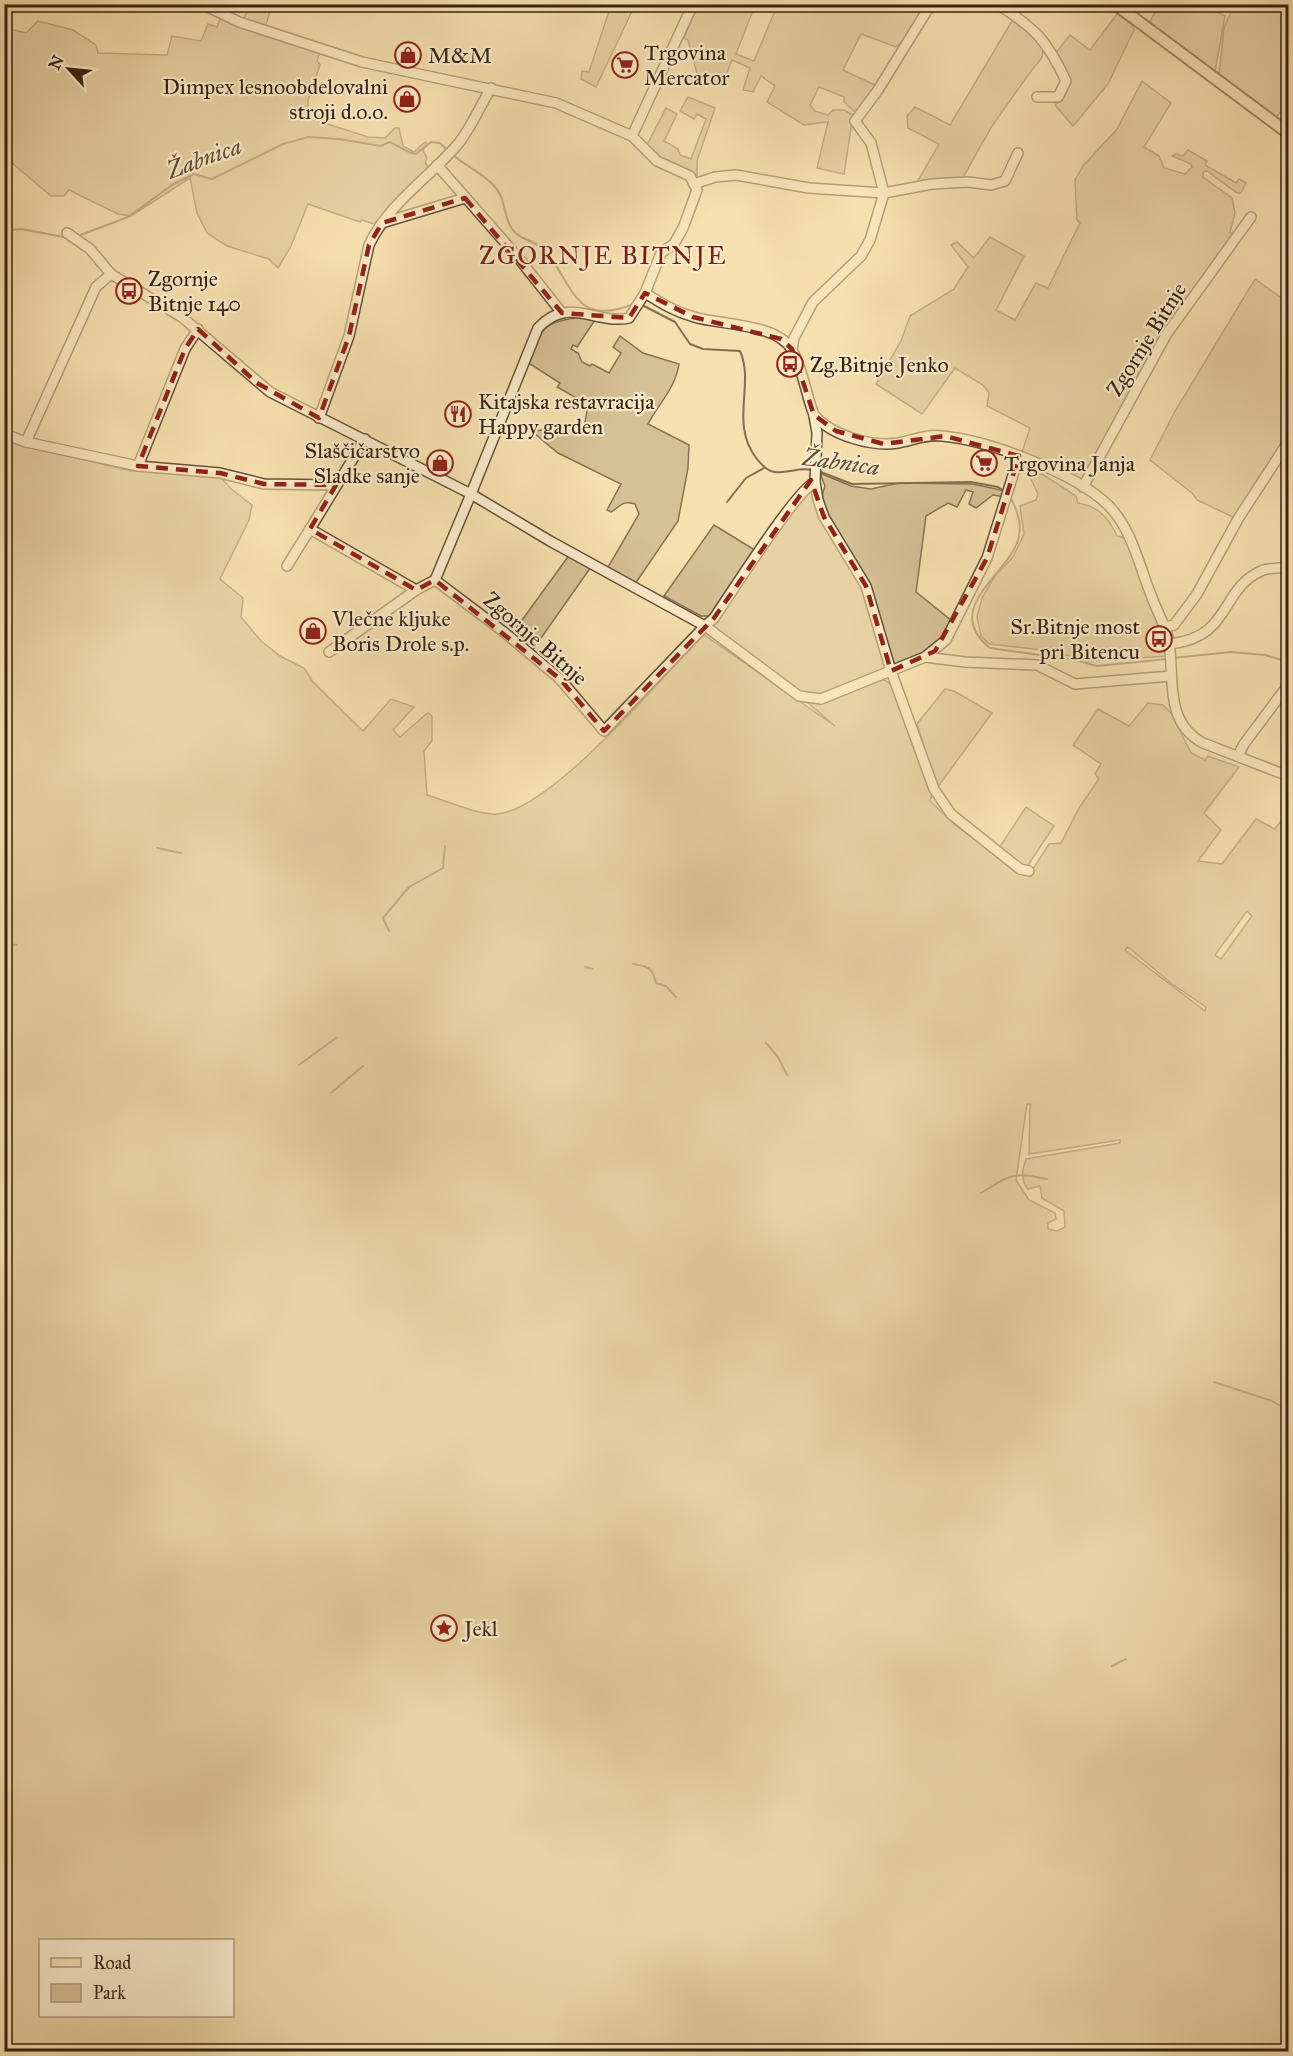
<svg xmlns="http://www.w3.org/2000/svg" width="1293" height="2056" font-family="'IM FELL Great Primer',serif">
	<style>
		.green { fill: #d6c095; stroke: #867254; stroke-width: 1.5; fill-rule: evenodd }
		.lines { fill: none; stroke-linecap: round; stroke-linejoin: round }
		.stream { stroke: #826e51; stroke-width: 2 }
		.minor-casing { stroke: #66523b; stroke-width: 12 }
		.major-casing { stroke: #352314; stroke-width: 14 }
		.minor { stroke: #faebcb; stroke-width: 9 }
		.major { stroke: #f7e0af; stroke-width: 10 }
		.marked { fill: none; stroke: #8f2418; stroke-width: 4.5; stroke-dasharray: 12 8; stroke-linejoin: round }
		.labels { text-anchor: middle; stroke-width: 4.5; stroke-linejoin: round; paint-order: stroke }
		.poi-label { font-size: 22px; fill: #352314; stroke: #faebcb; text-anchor: start }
		.street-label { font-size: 22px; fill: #352314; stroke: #faebcb }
		.water-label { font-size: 24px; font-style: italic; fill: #624f38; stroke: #faebcb }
		.quarter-label { font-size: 26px; letter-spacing: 1.5px; fill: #7a1f14; stroke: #faebcb }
	</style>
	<rect width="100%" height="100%" fill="#f7e0af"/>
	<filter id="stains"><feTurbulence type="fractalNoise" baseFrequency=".00333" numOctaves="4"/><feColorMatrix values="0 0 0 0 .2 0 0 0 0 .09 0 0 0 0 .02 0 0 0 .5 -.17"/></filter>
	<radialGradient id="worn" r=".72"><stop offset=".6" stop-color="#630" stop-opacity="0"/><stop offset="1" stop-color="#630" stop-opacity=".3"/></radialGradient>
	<!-- green -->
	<g class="green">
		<path d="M250 5H272L265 28 243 20Z"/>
		<path d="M611 5H635L596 87 581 79 582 71 589 72Z"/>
		<path d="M698 5H755L736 54 754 61 776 8 769 5H928L904 40 896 47 861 34 843 70 877 86 856 113 844 102V97L819 87 810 105 815 111 828 115 833 110H844L855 116 852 122 844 174 817 168 828 122 804 125 767 102 775 86 761 76 753 92 743 90 750 68 732 60 722 85 697 73 688 40 684 38Z"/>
		<path d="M1159 5H1204L1225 16 1215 72 1149 23Z"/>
		<path d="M1234 5H1288V101L1276 118 1219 76 1224 28Z"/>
		<path d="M1117 14 1132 25 1134 30 1108 84 1073 126 1055 105 1065 96 1070 82 1054 55 1070 35 1090 50Z"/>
		<path d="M220 19 320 51 317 61 320 65 308 100V111L313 112 318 121 368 137 385 138 395 128H399L403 146 414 152 425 142 428 144 423 150 427 158 425 163 430 168 374 224 362 220 360 222 308 204 291 246 278 268 269 259 227 246 207 233 197 213 190 178 131 216 118 214 69 190 64 196H51L5 157 4 28 26 33 38 21 42 22 73 30 96 45 98 53 165 55H167L172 36 201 41 208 24 217 27Z"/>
		<path d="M1013 19C1030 30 1057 48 1034 67L992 126 961 181 916 184 939 144 908 128 907 116 915 107 950 125Z"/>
		<path d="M1142 81 1171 103 1144 147 1159 156 1164 168 1185 174 1192 167 1191 164 1172 156 1176 154 1183 156 1188 150 1207 161 1205 165 1236 183 1239 179 1246 183 1241 193H1237L1207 171 1203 172V177L1232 198 1235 213 1230 232 1233 235 1168 326 1083 482 1021 455 1030 428 987 406 989 393 983 385 955 368 922 414 876 384 901 341 910 316 954 289 968 267 951 245 957 242 974 258 990 237 1024 256 996 310 1015 320 1036 283 1048 288 1080 223 1077 220 1075 180 1083 166 1117 129Z"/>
		<path d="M688 97 715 108 697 161V177L662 161 646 147 666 108 677 114 664 141 678 149 680 155 691 159 706 119 697 114 694 119 680 111Z"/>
		<path d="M1255 279 1288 303V436L1277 458 1235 518 1197 500 1192 493 1150 460 1174 413Z"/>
		<path d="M584 317 595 320 577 347 573 345 571 349 578 353 582 362 590 366 592 364 609 373 621 353 613 347 620 336 643 353 679 364C675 389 659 403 648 424L689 445 688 468 678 521 635 584 607 569 639 514 635 504C622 500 621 506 611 512L607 510 621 484 558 453 535 434V431L558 428 564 425 579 428 585 423 587 410 575 397 557 387 560 383 527 362C544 325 543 322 584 317Z"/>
		<path d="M5 441 131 471H176L219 475 231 489 252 505 249 520 220 579 243 598 241 617 261 641 280 656 304 668 313 682 363 731 391 699 414 707 393 730 400 737 425 715 428 713 432 716V741L424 751 427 795C445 800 480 816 498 814 553 808 663 677 703 634L835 726 807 702 882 679 888 682 896 692 933 793 930 801 954 824 1006 863 1033 869 1049 844 1061 843 1079 808 1099 779 1095 774 1101 764 1073 745 1098 709 1129 726 1148 703 1163 705 1171 713 1191 753 1205 760 1208 756 1239 767 1204 813 1221 830 1198 861 1222 864 1256 819 1275 829 1288 811V2051H5ZM1247 911 1252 916 1221 959 1215 955ZM1128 947 1172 984 1206 1007 1205 1011 1125 950ZM1027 1104H1030L1029 1154 1120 1140V1143L1026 1159C1022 1170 1020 1179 1028 1189L1040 1186 1042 1198 1064 1211 1065 1227 1057 1231 1048 1229V1223L1056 1219 1055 1213 1029 1200 1016 1180ZM40 1940H232V2016H40Z"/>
		<path d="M820 473 851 486 871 489 899 483 972 484 1006 491 1004 497 993 495 976 508 969 504 973 492 966 490 957 507 948 503 926 516 916 592 952 621 936 647 893 666 869 585 833 526 821 499 825 486Z"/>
		<path d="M1042 474 1076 496 1078 503C1098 506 1109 518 1117 536L1125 538 1163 632 1167 656 1089 661 1050 651 989 644 981 636 977 617 982 598 995 576 1013 557 1024 534 1020 506 1036 500 1038 494 1031 479 1033 475Z"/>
		<path d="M810 489 813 490 822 518 865 591 888 670 822 697 799 694 710 627 759 555Z"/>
		<path d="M714 525 758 552 712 616H701L664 596Z"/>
		<path d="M570 554 591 567 532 651 512 634Z"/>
		<path d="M945 689 954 691 992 713 937 788 917 724Z"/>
		<path d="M1026 807 1054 826 1028 865 1022 867 999 848Z"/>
	</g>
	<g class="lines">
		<!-- stream -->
		<g class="stream">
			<path d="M452 154C465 166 483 173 495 187 506 199 503 215 512 229 520 241 536 240 545 251 575 285 573 328 634 304"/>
			<path d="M4 231 21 229 69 238"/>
			<path d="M78 236 128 217 172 185 194 174 212 179 283 144 308 137 339 139 381 146 389 142C399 145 406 153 416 154L431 142 440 143 447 150"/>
			<path d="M642 305 675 322 690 344 703 349 740 351C755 385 729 424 757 459 761 464 768 472 775 472 787 474 799 467 812 470"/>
			<path d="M818 471 852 484 971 482 998 487 1005 492"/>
			<path d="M1009 495C1016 507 1022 522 1019 536 1013 572 939 607 990 648L1076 660 1097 666 1167 659"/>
			<path d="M727 502 746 478 764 468"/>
			<path d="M1173 658 1231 652 1265 655 1288 662"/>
			<path d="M157 848 181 853"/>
			<path d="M389 931 383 918 409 887 443 868 445 846"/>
			<path d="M4 944 17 945"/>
			<path d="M633 964C648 966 652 967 656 983L666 986 676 997"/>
			<path d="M585 967 593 969"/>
			<path d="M4 983H7"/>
			<path d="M766 1043 778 1057 787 1075"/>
			<path d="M299 1065 336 1038"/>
			<path d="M331 1093 363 1066"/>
			<path d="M981 1193C1011 1175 1012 1171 1047 1179"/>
			<path d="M1214 1382 1272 1401 1288 1410"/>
			<path d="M1112 1666 1126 1659"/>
		</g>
		<!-- minor casing -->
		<g class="minor-casing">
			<g id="minor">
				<path d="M202 4 239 22 362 62 556 103 632 136"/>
				<path d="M997 4C1035 28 1047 40 1066 81L1058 97H1037"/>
				<path d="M437 165 516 255 562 313"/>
				<path d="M694 184 715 177 736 175 809 188 884 193 932 184 968 182 991 185 1005 181 1018 153"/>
				<path d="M382 223 465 198"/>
				<path d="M67 233 90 249 111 274"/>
				<path d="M645 293C661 303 675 312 694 317 720 325 777 323 792 350 803 369 806 395 814 415 832 436 872 447 898 443 914 440 926 434 942 436 988 440 1075 473 1108 505 1132 529 1139 565 1151 595 1156 609 1164 623 1168 637 1176 675 1162 721 1203 743L1288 776"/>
				<path d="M792 349 794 338 813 302 861 256 870 240 884 193 871 143 855 121 878 90 931 4"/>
				<path d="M814 416 817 433 815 482 818 500 824 517 866 586 891 671 934 789 951 814 1020 869 1029 871"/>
				<path d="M319 418 349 336 369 245C389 203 429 178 458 144 471 128 480 106 491 88"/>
				<path d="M4 434 26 442 138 466 220 473 264 484 336 485"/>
				<path d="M365 439 310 529 416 590"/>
				<path d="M26 442 96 287 111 274 183 318 270 392 471 494 538 328C568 295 596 325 629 318L645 293 661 253 674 244 683 228 697 190 690 176 657 161 632 136 693 4"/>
				<path d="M138 466 185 349 198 329"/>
				<path d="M815 482C796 490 730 595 714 618L705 626 604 731 560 679 504 632 435 580 471 494 550 541 705 626 799 696 821 699 925 657 965 662 1037 665 1075 684 1171 676"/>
				<path d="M1083 487 1166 335 1251 217"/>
				<path d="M287 566 310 529"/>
				<path d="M1165 627 1174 625 1197 594 1238 519 1288 442"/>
				<path d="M1169 644C1232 638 1219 590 1261 571 1268 567 1280 569 1288 567"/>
				<path d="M329 652 416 590 435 580"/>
				<path d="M925 657 946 640 987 558 1019 456"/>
				<path d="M1238 756 1244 744 1288 685"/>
			</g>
		</g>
		<!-- major casing -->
		<g class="major-casing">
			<path id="major" d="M1115 4 1288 133"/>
		</g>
		<!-- minor -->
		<use href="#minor" class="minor"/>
		<!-- major -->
		<use href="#major" class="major"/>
	</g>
	<!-- marked area -->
	<path d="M0 0H1293V2056H0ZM465 198 562 313 629 318 645 293 693 317 781 339 792 349 814 415 836 431 884 444 945 436 1019 456 987 558 935 651 891 671 866 586 824 517 811 480 714 618 604 731 560 679 435 580 416 590 310 529 336 485 264 484 220 473 138 466 185 349 198 329 257 383 319 418 349 336 369 245 382 223Z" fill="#f7e0af" fill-opacity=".55" fill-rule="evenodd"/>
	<path class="marked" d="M465 198 562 313 629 318 645 293 693 317 781 339 792 349 814 415 836 431 884 444 945 436 1019 456 987 558 935 651 891 671 866 586 824 517 811 480 714 618 604 731 560 679 435 580 416 590 310 529 336 485 264 484 220 473 138 466 185 349 198 329 257 383 319 418 349 336 369 245 382 223Z"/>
	<!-- icons -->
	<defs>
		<g id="shop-ring" transform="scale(1.35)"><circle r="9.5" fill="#faebcb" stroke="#8f2418" stroke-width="1.5"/><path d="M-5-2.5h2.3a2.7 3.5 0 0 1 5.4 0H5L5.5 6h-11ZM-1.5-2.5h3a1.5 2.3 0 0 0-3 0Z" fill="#8f2418"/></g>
		<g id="supermarket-ring" transform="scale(1.35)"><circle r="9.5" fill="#faebcb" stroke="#8f2418" stroke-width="1.5"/><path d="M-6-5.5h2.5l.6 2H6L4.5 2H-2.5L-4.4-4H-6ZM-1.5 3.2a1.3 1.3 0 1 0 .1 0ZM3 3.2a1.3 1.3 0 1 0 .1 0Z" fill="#8f2418"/></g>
		<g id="bus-ring" transform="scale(1.35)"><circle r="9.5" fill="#faebcb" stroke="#8f2418" stroke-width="1.5"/><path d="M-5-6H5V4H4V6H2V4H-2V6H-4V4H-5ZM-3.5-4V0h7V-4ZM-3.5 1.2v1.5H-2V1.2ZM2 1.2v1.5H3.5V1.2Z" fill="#8f2418"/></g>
		<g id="restaurant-ring" transform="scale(1.35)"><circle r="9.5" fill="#faebcb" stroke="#8f2418" stroke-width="1.5"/><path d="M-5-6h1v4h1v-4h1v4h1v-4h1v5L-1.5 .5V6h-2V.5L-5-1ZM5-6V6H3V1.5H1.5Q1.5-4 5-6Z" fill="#8f2418"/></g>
		<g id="sight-ring" transform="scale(1.35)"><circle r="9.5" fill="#faebcb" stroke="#8f2418" stroke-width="1.5"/><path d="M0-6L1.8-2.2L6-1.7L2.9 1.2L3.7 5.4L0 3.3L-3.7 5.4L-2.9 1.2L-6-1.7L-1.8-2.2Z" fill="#8f2418"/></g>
	</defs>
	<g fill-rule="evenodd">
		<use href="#shop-ring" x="408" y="55"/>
		<use href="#supermarket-ring" x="625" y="65"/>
		<use href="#shop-ring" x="407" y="99"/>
		<use href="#bus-ring" x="129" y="291"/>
		<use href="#bus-ring" x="790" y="364"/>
		<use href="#restaurant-ring" x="458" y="414"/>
		<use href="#shop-ring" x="440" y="463"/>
		<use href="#supermarket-ring" x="984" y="463"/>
		<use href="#shop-ring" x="313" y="631"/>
		<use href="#bus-ring" x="1159" y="639"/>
		<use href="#sight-ring" x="444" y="1628"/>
	</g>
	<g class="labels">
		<!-- poi labels -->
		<g class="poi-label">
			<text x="644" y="60">Trgovina<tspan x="644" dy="25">Mercator</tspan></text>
			<text x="428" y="63">M&amp;M</text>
			<text x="388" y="94" text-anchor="end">Dimpex lesnoobdelovalni<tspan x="388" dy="25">stroji d.o.o.</tspan></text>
			<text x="148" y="286">Zgornje<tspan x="148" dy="25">Bitnje 140</tspan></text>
			<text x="810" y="372">Zg.Bitnje Jenko</text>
			<text x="478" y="409">Kitajska restavracija<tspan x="478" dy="25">Happy garden</tspan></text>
			<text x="420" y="458" text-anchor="end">Slaščičarstvo<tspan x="420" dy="25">Sladke sanje</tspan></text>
			<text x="1004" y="471">Trgovina Janja</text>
			<text x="332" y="626">Vlečne kljuke<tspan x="332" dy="25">Boris Drole s.p.</tspan></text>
			<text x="1140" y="634" text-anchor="end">Sr.Bitnje most<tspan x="1140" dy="25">pri Bitencu</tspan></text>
			<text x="464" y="1636">Jekl</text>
		</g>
		<!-- street labels -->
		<g class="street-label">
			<text transform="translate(1146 339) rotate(-58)" y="8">Zgornje Bitnje</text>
			<text transform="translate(536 638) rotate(41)" y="8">Zgornje Bitnje</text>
		</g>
		<!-- water labels -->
		<g class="water-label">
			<text transform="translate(204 158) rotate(-20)" y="8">Žabnica</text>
			<text transform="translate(841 462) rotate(8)" y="8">Žabnica</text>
		</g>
		<!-- quarter labels -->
		<g class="quarter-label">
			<text x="603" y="264">ZGORNJE BITNJE</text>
		</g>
	</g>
	<!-- margin -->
	<rect width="1293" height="2056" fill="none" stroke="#f7e0af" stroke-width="24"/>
	<rect x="6" y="6" width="1281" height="2044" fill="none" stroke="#352314" stroke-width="3"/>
	<rect x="12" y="12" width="1269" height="2032" fill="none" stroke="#352314" stroke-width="1.5"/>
	<!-- legend -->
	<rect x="39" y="1939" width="195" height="78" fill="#faebcb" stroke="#ab9b82" stroke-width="1.5"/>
	<rect x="51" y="1958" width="30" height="9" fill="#f7e0af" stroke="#ab9b82" stroke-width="1.5"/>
	<text x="93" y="1969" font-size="18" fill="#352314">Road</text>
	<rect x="51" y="1984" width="30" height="18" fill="#d6c095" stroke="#ab9b82" stroke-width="1.5"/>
	<text x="93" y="1999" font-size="18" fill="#352314">Park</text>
	<!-- north arrow -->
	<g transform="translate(69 69) rotate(297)" stroke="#faebcb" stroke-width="4.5" paint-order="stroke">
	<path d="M0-4.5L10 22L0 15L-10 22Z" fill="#352314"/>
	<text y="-9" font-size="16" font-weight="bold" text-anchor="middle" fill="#352314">N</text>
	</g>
	<rect width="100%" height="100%" filter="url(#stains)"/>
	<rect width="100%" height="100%" fill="url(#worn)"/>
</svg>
